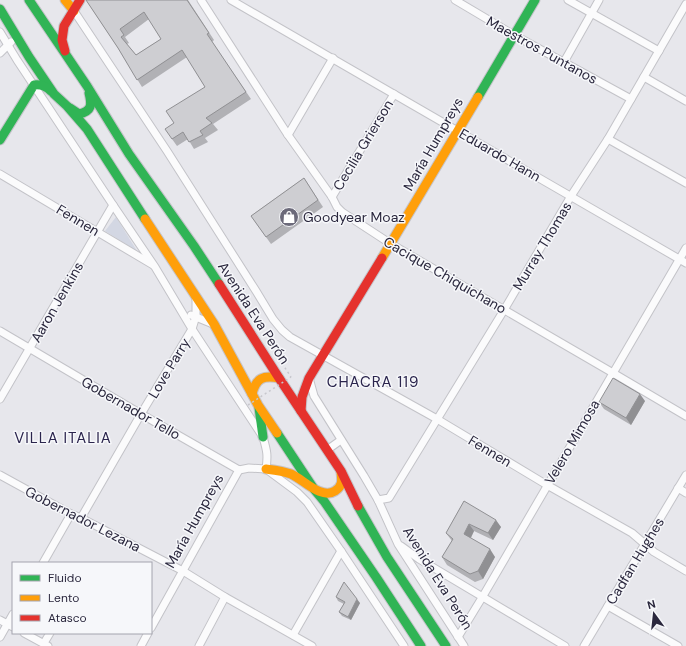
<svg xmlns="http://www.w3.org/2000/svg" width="686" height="646" font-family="'DM Sans',sans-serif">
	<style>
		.green { fill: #d3d7e3 }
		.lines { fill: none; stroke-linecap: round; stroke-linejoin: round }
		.street-casing { stroke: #c3c3c8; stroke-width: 9 }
		.fast-casing { stroke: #c5c4ca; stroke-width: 11 }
		.slow-casing { stroke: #c5c4ca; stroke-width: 11 }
		.jam-casing { stroke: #c5c4ca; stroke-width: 11 }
		.path { stroke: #c7c7cd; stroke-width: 1.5; stroke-dasharray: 2 3; stroke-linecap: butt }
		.street { stroke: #fbfbfc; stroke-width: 7 }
		.fast { stroke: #30b455; stroke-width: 9 }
		.slow { stroke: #ff9f0a; stroke-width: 9 }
		.jam { stroke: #e5322d; stroke-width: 9 }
		.path-bridge { stroke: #c7c7cd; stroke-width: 1.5; stroke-dasharray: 2 3; stroke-linecap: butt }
		.wall { fill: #b1b1b5; fill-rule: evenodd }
		.shaded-wall { fill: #909093 }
		.building { fill: #ceced2; stroke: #909093; fill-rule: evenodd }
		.labels { text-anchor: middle; stroke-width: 3; stroke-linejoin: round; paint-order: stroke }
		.street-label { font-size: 14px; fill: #2a273d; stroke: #f6f7fa }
		.poi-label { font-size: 14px; fill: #2a273d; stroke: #f6f7fa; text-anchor: start }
		.neighbourhood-label { font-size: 15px; letter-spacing: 1px; fill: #2b254d; stroke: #f6f7fa }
	</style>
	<rect width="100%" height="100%" fill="#e7e7ec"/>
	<!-- green -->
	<path class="green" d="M116 217 137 251 105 231Z"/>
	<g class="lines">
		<!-- street casing -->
		<g class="street-casing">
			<g id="street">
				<path d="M201 0 288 135 332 197 337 207 342 212 391 244 613 373 686 416"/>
				<path d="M231 0 686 263"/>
				<path d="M455 0 514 35 631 99"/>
				<path d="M568 0 659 51"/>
				<path d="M74 11 167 151 256 291 273 319 282 330 290 337 437 419 547 485 632 533 654 552 686 571"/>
				<path d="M0 32 17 60 113 205 155 267 192 329 263 437C267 451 268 455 266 469L297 492 307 502 341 551 404 646"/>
				<path d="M0 53 11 42"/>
				<path d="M564 62 599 0"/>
				<path d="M644 77 686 101"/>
				<path d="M288 135 333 58"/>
				<path d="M608 139 686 183"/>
				<path d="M0 174 153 265"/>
				<path d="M332 197 394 94"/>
				<path d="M191 315 213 324"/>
				<path d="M0 331 141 414 239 470 249 468 266 469"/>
				<path d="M309 378 314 396 364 476 378 500 398 544 464 646"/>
				<path d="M0 399 113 205"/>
				<path d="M327 450 341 440"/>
				<path d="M0 475 71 514 81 518 183 571 225 597 312 646"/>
				<path d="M678 488 686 493"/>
				<path d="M378 500 389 498 504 310 571 196 608 139 686 4"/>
				<path d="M81 518 141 414 192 329 196 316V299"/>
				<path d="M401 546 419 559 565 646"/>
				<path d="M43 563 71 514"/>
				<path d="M608 606 678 646"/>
				<path d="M0 620 13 627"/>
				<path d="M151 628 239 470"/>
				<path d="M24 633 48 646"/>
				<path d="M293 635 341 551"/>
				<path d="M0 637 13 614"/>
				<path d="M458 637 483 596 686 248"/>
				<path d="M44 643 50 633"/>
				<path d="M141 646 148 633"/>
				<path d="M199 646 225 597"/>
				<path d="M584 646 686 475"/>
			</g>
		</g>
		<!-- fast casing -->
		<g class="fast-casing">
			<g id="fast">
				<path d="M29 0 87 86 129 154 194 246 219 284"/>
				<path d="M0 9 29 57 54 94 67 106 87 129 145 219"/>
				<path d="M478 97 535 0"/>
				<path d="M70 108 79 114C92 111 92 105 89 93"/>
				<path d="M0 140 34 85C41 84 46 86 51 91"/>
				<path d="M259 408 263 437"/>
				<path d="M277 433 314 489 324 501 376 577 421 646"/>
				<path d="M358 506 387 557 446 646"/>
			</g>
		</g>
		<!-- slow casing -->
		<g class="slow-casing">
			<g id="slow">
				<path d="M65 0 74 11"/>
				<path d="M145 219 214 324 258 405 277 433"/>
				<path d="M382 258 478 97"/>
				<path d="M252 394C256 378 263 375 279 378"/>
				<path d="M266 469C274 470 283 471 291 474 303 479 321 500 335 491 343 486 342 480 341 472"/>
			</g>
		</g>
		<!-- jam casing -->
		<g class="jam-casing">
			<g id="jam">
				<path d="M65 51 62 40 64 26 80 0"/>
				<path d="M219 284 279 378 341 471 358 506"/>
				<path d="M301 411 302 397 309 378 382 258"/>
			</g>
		</g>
		<!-- path -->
		<path class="path" d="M271 349 272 348 291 377"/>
		<!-- street -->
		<use href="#street" class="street"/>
		<!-- fast -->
		<use href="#fast" class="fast"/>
		<!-- slow -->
		<use href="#slow" class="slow"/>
		<!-- jam -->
		<use href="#jam" class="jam"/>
		<!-- path-bridge -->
		<path class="path-bridge" d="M248 405 291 377"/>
	</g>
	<!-- wall -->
	<g class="wall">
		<path d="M86 0H188L214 40 212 42 251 99 213 124 218 130 205 138 208 142 194 149 188 139 177 146 172 139 174 123 205 87 187 57 142 87 118 48ZM149 19 161 39 136 55 127 44 129 43 125 37Z"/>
		<path d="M304 178 323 207 271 244 251 216Z"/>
		<path d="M645 401 631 425 604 409 599 402Z"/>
		<path d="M464 501 501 527 493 540 474 531 471 538 495 557 483 579 475 582 447 565 442 557 452 541 446 533Z"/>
		<path d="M336 597 360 603 351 620 342 616 339 612 344 604 338 601Z"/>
	</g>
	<!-- shaded-wall -->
	<g class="shaded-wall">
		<path d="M640 394 645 401 631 425 626 418Z"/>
		<path d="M496 520 501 527 493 540 488 533Z"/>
		<path d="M469 524 474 531 469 541 464 534Z"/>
		<path d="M490 549 495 557 483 579 478 571Z"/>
		<path d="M357 599 360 603 351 620 348 617Z"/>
	</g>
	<!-- building -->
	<g class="building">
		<path d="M86 0H187L209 33 207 34 246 92 206 118 212 123 200 131 203 135 189 142 183 132 172 139 165 129 174 123 166 111 205 87 182 50 137 80 118 48ZM144 12 161 39 136 55 121 37 124 35 120 29Z"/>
		<path d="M304 178 318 200 266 237 251 216Z"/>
		<path d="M613 378 640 394 626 418 599 402Z"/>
		<path d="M464 501 496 520 488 533 469 524 464 534 490 549 478 571 470 574 442 557 453 539 446 533Z"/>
		<path d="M344 582 357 599 348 617 339 612 345 602 336 597Z"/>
	</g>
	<!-- icons -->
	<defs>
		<g id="shop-disc" transform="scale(1)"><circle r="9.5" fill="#6c6a7a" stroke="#f6f7fa"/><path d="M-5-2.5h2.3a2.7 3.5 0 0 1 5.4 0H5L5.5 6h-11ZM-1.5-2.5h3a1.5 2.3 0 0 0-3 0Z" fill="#fff"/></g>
	</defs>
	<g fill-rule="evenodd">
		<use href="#shop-disc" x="289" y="217"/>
	</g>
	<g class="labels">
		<!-- street labels -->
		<g class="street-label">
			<text transform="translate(542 50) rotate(29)" y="5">Maestros Puntanos</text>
			<text transform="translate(433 144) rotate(-60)" y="5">María Humpreys</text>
			<text transform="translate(363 145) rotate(-59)" y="5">Cecilia Grierson</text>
			<text transform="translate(500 155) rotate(30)" y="5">Eduardo Hann</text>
			<text transform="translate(78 220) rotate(31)" y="5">Fennen</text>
			<text transform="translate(542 246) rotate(-59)" y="5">Murray Thomas</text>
			<text transform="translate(445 275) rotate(30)" y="5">Cacique Chiquichano</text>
			<text transform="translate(57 302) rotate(-60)" y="5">Aaron Jenkins</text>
			<text transform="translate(254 313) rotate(57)" y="5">Avenida Eva Perón</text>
			<text transform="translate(169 368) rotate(-59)" y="5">Love Parry</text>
			<text transform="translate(131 408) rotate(30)" y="5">Gobernador Tello</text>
			<text transform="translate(572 442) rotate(-60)" y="5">Velero Mimosa</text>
			<text transform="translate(490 451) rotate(31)" y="5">Fennen</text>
			<text transform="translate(83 519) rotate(27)" y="5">Gobernador Lezana</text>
			<text transform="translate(194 521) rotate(-61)" y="5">María Humpreys</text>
			<text transform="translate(635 561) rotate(-59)" y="5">Cadfan Hughes</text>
			<text transform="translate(438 578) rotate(58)" y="5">Avenida Eva Perón</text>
		</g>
		<!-- poi labels -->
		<g class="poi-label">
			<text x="303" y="222">Goodyear Moaz</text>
		</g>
		<!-- neighbourhood labels -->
		<g class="neighbourhood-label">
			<text x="373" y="387">CHACRA 119</text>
			<text x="63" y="443">VILLA ITALIA</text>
		</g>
	</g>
	<!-- legend -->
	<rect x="12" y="562" width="140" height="72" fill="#f6f7fa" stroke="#a4a4ae"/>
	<rect x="20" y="575" width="20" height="6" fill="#30b455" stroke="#a4a4ae"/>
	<text x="48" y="582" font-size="12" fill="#2a273d">Fluido</text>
	<rect x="20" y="595" width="20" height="6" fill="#ff9f0a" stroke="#a4a4ae"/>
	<text x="48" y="602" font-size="12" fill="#2a273d">Lento</text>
	<rect x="20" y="615" width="20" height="6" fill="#e5322d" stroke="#a4a4ae"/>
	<text x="48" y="622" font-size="12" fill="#2a273d">Atasco</text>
	<!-- north arrow -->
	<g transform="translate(654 614) rotate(345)" stroke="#f6f7fa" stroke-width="3" paint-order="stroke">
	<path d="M0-3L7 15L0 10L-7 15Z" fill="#2a273d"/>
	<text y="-6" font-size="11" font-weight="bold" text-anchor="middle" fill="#2a273d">N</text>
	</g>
</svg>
